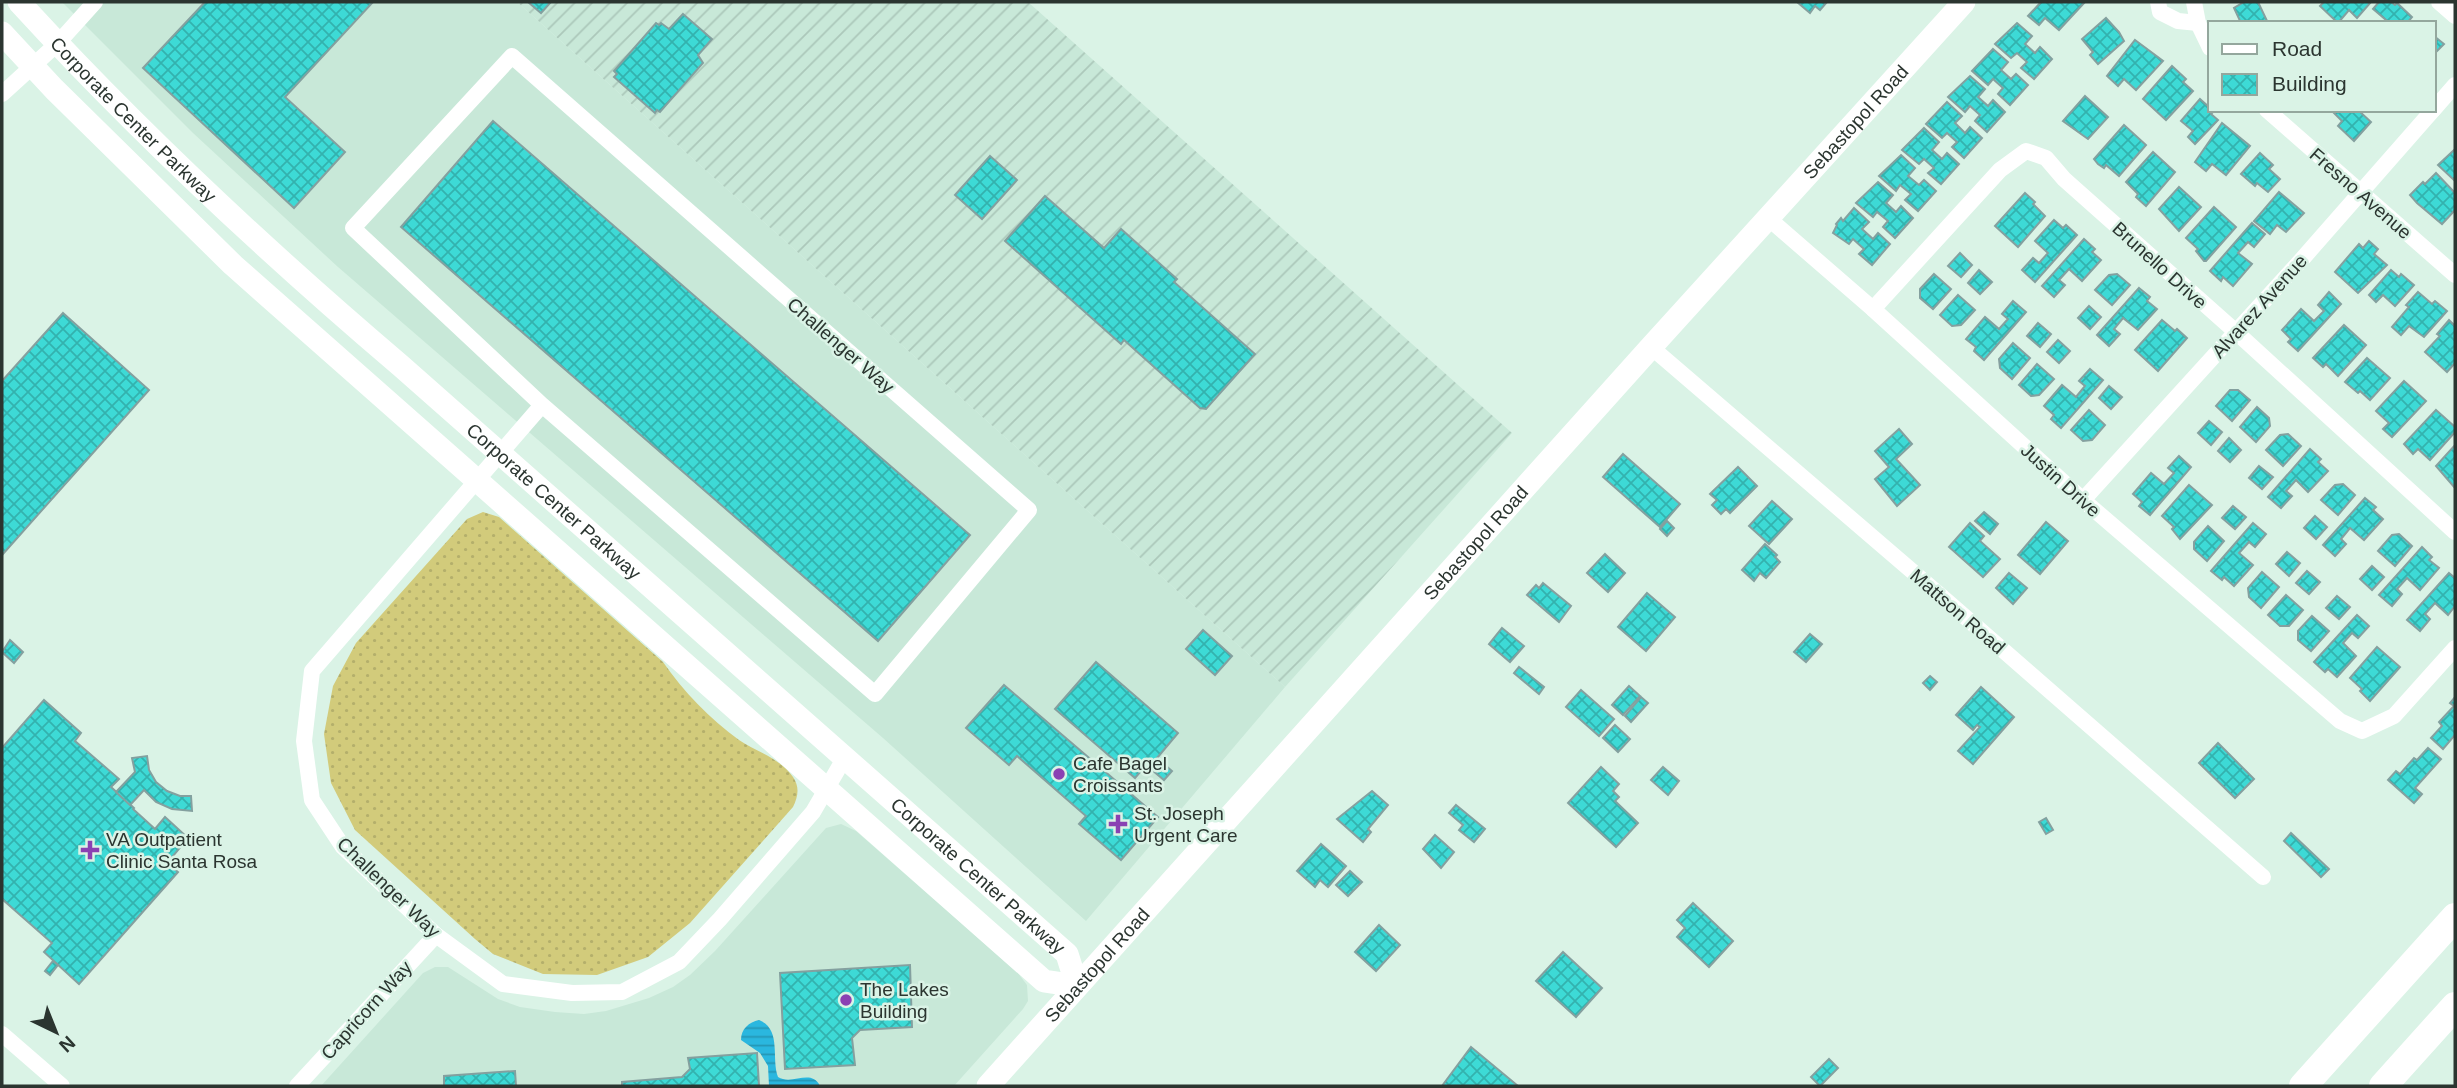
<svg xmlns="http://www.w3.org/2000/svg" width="2457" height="1088" font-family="Arial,sans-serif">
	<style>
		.built { fill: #c8e8d8 }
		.industrial { fill: url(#industrial-furrows) }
		.grass { fill: url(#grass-dots) }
		.water { fill: url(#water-rules) }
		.building { fill: url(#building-cross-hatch); stroke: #84a09f; stroke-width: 2 }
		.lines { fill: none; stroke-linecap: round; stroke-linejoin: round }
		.street { stroke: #fff; stroke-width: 16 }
		.secondary { stroke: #fff; stroke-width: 23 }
		.highway { stroke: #fff; stroke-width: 28 }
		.poi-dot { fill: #8a41b3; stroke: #daf3e6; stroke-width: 2.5 }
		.labels { text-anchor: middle; stroke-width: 5; stroke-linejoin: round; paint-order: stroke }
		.street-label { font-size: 19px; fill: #2b3530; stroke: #daf3e6 }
		.poi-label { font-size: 19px; fill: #2b3530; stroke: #daf3e6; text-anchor: start }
	</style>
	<defs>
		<pattern id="industrial-furrows" width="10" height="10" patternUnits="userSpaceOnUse" patternTransform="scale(1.75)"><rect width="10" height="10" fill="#c8e8d8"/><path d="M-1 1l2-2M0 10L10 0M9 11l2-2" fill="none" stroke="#acc8ba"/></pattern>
		<pattern id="grass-dots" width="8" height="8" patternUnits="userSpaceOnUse" patternTransform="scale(1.75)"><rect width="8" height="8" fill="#d2cb7b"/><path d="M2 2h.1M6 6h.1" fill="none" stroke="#b4af6b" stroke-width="1.8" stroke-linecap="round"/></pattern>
		<pattern id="water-rules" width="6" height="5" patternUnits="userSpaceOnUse" patternTransform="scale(1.75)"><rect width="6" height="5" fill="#2ab7df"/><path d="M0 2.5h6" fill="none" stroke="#2496b5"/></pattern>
		<pattern id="building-cross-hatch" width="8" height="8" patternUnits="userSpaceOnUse" patternTransform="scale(1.75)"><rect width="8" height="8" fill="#3ddad6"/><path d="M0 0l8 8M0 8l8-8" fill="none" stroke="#33b2ae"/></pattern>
	</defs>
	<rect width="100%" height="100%" fill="#daf3e6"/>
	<!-- built -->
	<g class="built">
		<path d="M62 2H517L1285 687 1086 921 883 738 338 267 193 133Z"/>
		<path d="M841 824 856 831 1018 973 1027 985 1028 1001 1023 1009 954 1086H321L423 973 435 967H448L498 999 520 1007 555 1012 584 1014 606 1011 649 998 673 987 690 975 715 951 826 828Z"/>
	</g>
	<!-- industrial -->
	<path class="industrial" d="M517 2H1028L1512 433 1285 687Z"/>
	<!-- grass -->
	<path class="grass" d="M483 512 499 517 663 662C683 691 710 719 739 740 757 752 780 758 793 777 800 787 798 797 793 807L690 923 648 957 597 975 543 974 493 954 475 939 355 830 331 783 324 734 333 686 356 643 467 519Z"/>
	<!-- water -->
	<path class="water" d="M759 1020C782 1029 771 1058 778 1077 792 1086 811 1068 820 1086H769L768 1066 760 1053 741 1040C741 1029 749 1022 759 1020Z"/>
	<!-- building -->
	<g class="building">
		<path d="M205 2H373L285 97 345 152 294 208 143 68Z"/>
		<path d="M528 2H548L550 3 541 13Z"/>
		<path d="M1797 2H1827L1820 10 1815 6 1810 13Z"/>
		<path d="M2041 2H2085L2059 30 2045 18 2039 25 2028 16Z"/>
		<path d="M2244 2H2258L2268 23H2241L2234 8Z"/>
		<path d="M2324 2H2371L2357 18 2349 10 2338 23 2320 6Z"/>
		<path d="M2379 2H2391L2395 5 2397 3 2412 17 2407 23H2384L2386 20 2373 9Z"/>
		<path d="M683 14 712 39 698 55 703 63 660 112 657 110 655 113 614 77 617 74 614 71 656 23 659 25 661 23 669 29Z"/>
		<path d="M2106 18 2119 32 2124 41 2098 64 2090 55 2093 52 2082 39Z"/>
		<path d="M2017 23 2032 36 2025 44 2035 53 2040 47 2052 59 2034 79 2021 68 2027 62 2017 53 2011 58 1995 44Z"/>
		<path d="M2434 36 2444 44 2434 54Z"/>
		<path d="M2135 40 2163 61 2136 90 2124 79 2118 86 2107 76Z"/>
		<path d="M1993 49 2008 62 2001 70 2011 79 2016 74 2028 85 2010 105 1998 94 2003 88 1993 79 1988 85 1972 71Z"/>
		<path d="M2172 66 2186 79 2183 82 2193 91 2166 120 2143 99Z"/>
		<path d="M1970 76 1985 89 1978 97 1988 106 1993 100 2005 112 1987 132 1975 121 1980 115 1970 106 1965 112 1948 97Z"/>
		<path d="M2085 96 2108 117 2088 139 2063 121Z"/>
		<path d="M2200 99 2210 108V110L2214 111 2211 114 2218 120 2195 144 2188 137 2193 131 2181 121Z"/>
		<path d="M1947 102 1962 116 1955 123 1965 133 1970 127 1982 138 1964 158 1952 147 1957 142 1947 133 1942 138 1926 124Z"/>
		<path d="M2331 110H2358L2371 122 2354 141 2338 126 2342 121Z"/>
		<path d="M493 121 970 535 878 641 401 227Z"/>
		<path d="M2222 123 2250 146 2226 175 2212 164 2206 171 2195 162Z"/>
		<path d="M2124 125 2146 145 2119 176 2106 165 2104 168 2098 164 2094 159Z"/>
		<path d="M1924 128 1939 142 1932 150 1942 159 1947 153 1959 164 1941 184 1928 173 1934 168 1924 159 1919 164 1902 150Z"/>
		<path d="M2455 149V181L2438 165Z"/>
		<path d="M2153 152 2175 172 2146 206 2136 197 2138 194 2126 182Z"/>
		<path d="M2260 153 2273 165 2269 169 2280 179 2268 192 2257 183 2255 186 2241 174Z"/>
		<path d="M1901 155 1915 168 1908 176 1919 185 1924 180 1936 191 1918 211 1905 200 1911 194 1900 185 1896 191 1879 176Z"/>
		<path d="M990 156 1017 180 982 219 955 195Z"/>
		<path d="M2436 173 2455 193V210L2442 224 2417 203 2410 195 2423 182 2425 184Z"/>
		<path d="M1878 182 1893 195 1886 203 1896 212 1901 206 1913 218 1895 238 1883 227 1888 221 1877 212 1873 217 1856 203Z"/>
		<path d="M2179 187 2201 207 2179 231 2159 209Z"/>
		<path d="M2279 192 2304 213 2286 232 2277 225 2270 234 2254 221Z"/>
		<path d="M2025 193 2035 202 2033 204 2045 216 2018 247 1995 226Z"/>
		<path d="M1045 196 1104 248 1121 229 1177 279 1174 282 1255 354 1206 409 1200 408 1124 340 1121 344 1005 241Z"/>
		<path d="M2214 207 2236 227 2206 261H2204L2196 251 2198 249 2186 238Z"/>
		<path d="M1854 208 1869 222 1862 229 1873 239 1878 233 1890 244 1872 265 1859 254 1864 249 1853 239 1849 244 1833 233 1837 225 1836 224 1841 218 1843 221Z"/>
		<path d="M2054 220 2063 228 2066 225 2077 235 2035 282 2022 270 2033 258 2039 263 2048 253 2035 241Z"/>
		<path d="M2252 223 2265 234 2254 247 2248 242 2238 253 2252 264 2233 286 2223 277 2221 281 2210 271Z"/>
		<path d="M2084 239 2095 249 2092 252 2101 260 2082 281 2069 269 2059 280 2065 285 2054 297 2042 286Z"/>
		<path d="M2369 241 2378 249 2374 254 2387 265 2358 293 2335 272 2359 244 2363 248Z"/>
		<path d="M1960 253 1972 265 1961 277 1948 266Z"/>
		<path d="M1979 270 1992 282 1980 294 1968 283Z"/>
		<path d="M2391 270 2399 277 2401 274 2414 285 2395 306 2383 295 2376 302 2369 295Z"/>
		<path d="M1934 274 1951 289 1933 309 1920 298V289Z"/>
		<path d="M2117 274 2130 285 2112 305 2095 290 2109 275Z"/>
		<path d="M2139 288 2150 297 2147 301 2157 309 2138 330 2123 318 2114 329 2120 334 2109 346 2097 335Z"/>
		<path d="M2329 292 2341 304 2298 351 2288 342 2291 339 2282 330 2301 309 2314 321 2324 311 2318 305Z"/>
		<path d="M2418 292 2432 304 2435 301 2447 311 2424 337 2409 326 2401 335 2392 327 2409 307 2406 305Z"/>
		<path d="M1958 295 1975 310 1961 325 1952 326 1940 315Z"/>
		<path d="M2013 301 2026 312 1984 360 1974 351 1976 347 1966 339 1985 317 1999 329 2008 319 2002 314Z"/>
		<path d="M2089 306 2101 317 2090 329 2078 318Z"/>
		<path d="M63 313 149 390 2 555V381Z"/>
		<path d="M2162 320 2175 331 2177 329 2187 338 2158 371 2135 350Z"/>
		<path d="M2449 320 2455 326V363L2447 372 2425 352 2440 336 2437 334Z"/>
		<path d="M2038 323 2051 334 2040 347 2027 336Z"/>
		<path d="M2344 325 2366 345 2338 376 2326 364 2323 367 2313 358Z"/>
		<path d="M2058 340 2070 351 2059 363 2047 352Z"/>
		<path d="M2013 343 2030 358 2012 379 2000 368 1999 359Z"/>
		<path d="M2367 358 2390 378 2370 400 2360 391 2358 393 2345 382Z"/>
		<path d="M2037 364 2054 379 2039 395 2031 396 2019 385Z"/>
		<path d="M2090 369 2103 380 2061 428 2051 419 2054 415 2044 406 2062 385 2076 397 2085 386 2079 381Z"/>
		<path d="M2404 381 2426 401 2392 437 2383 429 2389 423 2376 411Z"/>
		<path d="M2109 386 2122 397 2111 409 2099 398Z"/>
		<path d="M2230 390H2238L2250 400 2232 421 2216 406Z"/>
		<path d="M2257 407 2269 418 2270 426 2256 442 2240 427Z"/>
		<path d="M2089 410 2105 425 2092 440 2083 441 2071 430Z"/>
		<path d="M2436 410 2455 427V432L2430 460 2418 449 2413 454 2404 444Z"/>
		<path d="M2209 421 2222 432 2211 445 2198 433Z"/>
		<path d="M1899 429 1912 444 1896 459 1920 485 1897 506 1875 479 1889 467 1875 451Z"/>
		<path d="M2288 434 2301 446 2283 466 2266 450 2280 435Z"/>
		<path d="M2229 438 2241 450 2230 462 2218 451Z"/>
		<path d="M2455 445V488L2436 466Z"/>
		<path d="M2310 449 2321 459 2318 462 2328 471 2308 492 2296 480 2286 491 2292 496 2281 508 2268 497Z"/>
		<path d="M1623 454 1680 504 1660 527 1603 477Z"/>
		<path d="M2179 456 2191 467 2150 515 2139 506 2142 502 2133 494 2151 473 2164 484 2174 473 2168 468Z"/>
		<path d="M2259 466 2273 477 2262 489 2249 478Z"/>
		<path d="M1738 467 1757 486 1730 513 1726 509 1721 514 1712 505 1717 500 1710 494Z"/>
		<path d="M2343 484 2355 495 2338 515 2321 500 2335 485Z"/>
		<path d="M2189 485 2212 505 2180 539 2172 529 2174 527 2162 516Z"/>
		<path d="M2365 498 2376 507 2373 510 2383 519 2364 540 2350 528 2341 539 2346 544 2335 556 2323 545Z"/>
		<path d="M1772 501 1792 519 1769 544 1749 526Z"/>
		<path d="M2233 506 2246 517 2235 529 2222 518Z"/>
		<path d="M1984 512 1998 524 1990 534 1975 521Z"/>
		<path d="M2315 516 2327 527 2316 539 2304 528Z"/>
		<path d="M1667 521 1674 528 1667 536 1660 529Z"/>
		<path d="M2046 522 2068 541 2040 574 2018 555Z"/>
		<path d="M1970 523 1984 536 1980 541 2000 559 1983 577 1949 547Z"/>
		<path d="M2253 523 2266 534 2255 547 2249 542 2239 553 2253 565 2234 586 2224 577 2222 580 2211 571Z"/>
		<path d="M2208 526 2224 541 2207 561 2194 549V542Z"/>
		<path d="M2399 534 2412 546 2395 566 2378 551 2392 535Z"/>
		<path d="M1765 544 1777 555 1775 557 1780 562 1766 578 1760 573 1754 581 1742 570Z"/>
		<path d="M2422 547 2432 557 2429 560 2439 568 2420 590 2407 578 2397 589 2402 594 2392 606 2379 595Z"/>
		<path d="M2287 552 2300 563 2289 576 2276 564Z"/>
		<path d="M1605 554 1625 573 1608 592 1587 573Z"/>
		<path d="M2372 566 2384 577 2372 590 2360 579Z"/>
		<path d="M2307 571 2320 582 2309 594 2296 583Z"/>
		<path d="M2262 572 2279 587 2261 608 2249 597 2248 588Z"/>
		<path d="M2009 573 2027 588 2013 604 1996 588Z"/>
		<path d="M2449 573 2455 578V606L2448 615 2435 603 2425 614 2430 619 2420 631 2407 620Z"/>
		<path d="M1543 583 1571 606 1559 622 1527 595 1536 585 1539 588Z"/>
		<path d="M1647 593 1675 617 1646 651 1618 627Z"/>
		<path d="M2286 595 2303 610 2289 626H2280L2268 615Z"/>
		<path d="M2337 596 2350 607 2339 619 2326 608Z"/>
		<path d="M2357 615 2369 626 2358 638 2352 633 2343 643 2356 656 2337 677 2328 669 2325 672 2314 662Z"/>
		<path d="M2312 616 2329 631 2311 651 2298 640V631Z"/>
		<path d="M1502 628 1524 646 1510 662 1489 644Z"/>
		<path d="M1203 630 1232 656 1215 675 1186 649Z"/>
		<path d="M1810 634 1822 644 1806 662 1794 652Z"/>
		<path d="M10 640 23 652 14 663 2 652Z"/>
		<path d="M2377 647 2400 667 2370 701 2360 691 2362 689 2350 678Z"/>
		<path d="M1096 662 1178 733 1157 758 1172 771 1164 780 1146 765 1135 778 1055 709Z"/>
		<path d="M1519 667 1544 687 1539 694 1514 673Z"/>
		<path d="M1930 676 1937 682 1930 690 1923 683Z"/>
		<path d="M1004 685 1158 817 1121 860 1079 824 1086 816 1017 756 1009 765 966 728Z"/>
		<path d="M1629 686 1640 696 1623 715 1612 705Z"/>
		<path d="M1981 687 2014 717 1973 764 1958 751 1980 727 1977 725 1973 730 1956 715Z"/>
		<path d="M1581 690 1614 719 1599 736 1566 707Z"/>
		<path d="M1641 697 1648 703 1631 722 1625 716Z"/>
		<path d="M2455 697V735L2443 749 2431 738 2442 726 2439 722 2454 706 2450 703Z"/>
		<path d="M44 700 81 733 75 741 119 779 111 787 134 808 133 809 155 829 165 817 188 838 167 863 178 872 79 984 44 952 52 943 2 899V748Z"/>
		<path d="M1615 725 1630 739 1618 752 1603 738Z"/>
		<path d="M2218 743 2254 779 2235 798 2199 763Z"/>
		<path d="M2428 748 2441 759 2415 788 2422 794 2414 803 2388 780 2396 771 2400 774 2414 758 2417 760Z"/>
		<path d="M147 756 149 770 156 782 167 791 180 796H191L192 811 172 809 156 802 144 790 130 805 116 792 135 772 132 758Z"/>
		<path d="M1601 767 1619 784 1613 791 1619 797 1615 801 1638 823 1616 847 1568 803Z"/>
		<path d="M1663 767 1679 781 1668 795 1651 780Z"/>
		<path d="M1372 791 1388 805 1368 829 1371 832 1363 842 1337 819Z"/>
		<path d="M1456 805 1485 829 1474 842 1459 830 1463 825 1449 813Z"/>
		<path d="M2046 818 2053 830 2046 834 2039 822Z"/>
		<path d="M2291 833 2329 869 2321 877 2284 841Z"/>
		<path d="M1435 835 1454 852 1441 868 1423 849Z"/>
		<path d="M1321 844 1346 866 1328 887 1320 880 1315 887 1297 871Z"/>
		<path d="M1350 871 1362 882 1348 896 1336 885Z"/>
		<path d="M1693 903 1733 941 1709 967 1677 937 1685 928 1677 920Z"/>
		<path d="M1379 925 1400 945 1376 971 1355 952Z"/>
		<path d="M1563 952 1602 988 1576 1017 1536 981Z"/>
		<path d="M53 961 58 965 50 975 45 971Z"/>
		<path d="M910 965 912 1027 860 1030 852 1038 855 1065 785 1069 780 973Z"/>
		<path d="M1471 1047 1518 1086H1442Z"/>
		<path d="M757 1053 759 1086H622V1082L682 1077 690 1069 688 1058Z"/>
		<path d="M1829 1059 1838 1068 1820 1086 1811 1077Z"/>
		<path d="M515 1071 516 1086H444V1076Z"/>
	</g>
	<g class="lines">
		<!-- street -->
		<g class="street">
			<path d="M2158 2 2160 12 2178 21 2198 23"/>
			<path d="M2194 2 2198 23 2210 48"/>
			<path d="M2439 2 2455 16"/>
			<path d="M2 94 58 43 95 2"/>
			<path d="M2434 109 2455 85"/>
			<path d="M2267 110 2455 275"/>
			<path d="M1768 218 1873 309 2083 500 2340 721 2362 731 2394 716 2455 648"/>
			<path d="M1873 309 2000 170 2026 151 2046 158 2064 179 2236 332 2455 532"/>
			<path d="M1651 347 1948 602 2263 877"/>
			<path d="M542 405 875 694 1029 510 512 56 353 228 542 405 312 671 304 741 312 800 343 847 436 935 503 984 572 993 622 992 679 962 720 919 813 812 845 757"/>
			<path d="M2083 500 2304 257 2433 110"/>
			<path d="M2 1034 62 1086"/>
			<path d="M297 1086 436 935"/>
		</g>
		<!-- secondary -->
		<g class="secondary">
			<path id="s1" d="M19 2C138 132 267 252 401 366L1067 954 1077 986"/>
			<path d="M2 33 54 89 233 265 1044 981 1077 986"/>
			<path id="s2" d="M988 1086 1651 347 1964 2"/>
		</g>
		<!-- highway -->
		<g class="highway">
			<path d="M2303 1086 2455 917"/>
			<path d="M2383 1086 2455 1006"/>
		</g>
	</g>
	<!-- markers -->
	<g class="poi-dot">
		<circle cx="1059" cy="774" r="7"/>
		<path d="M1114.5 813.5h7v7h7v7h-7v7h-7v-7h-7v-7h7z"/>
		<path d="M86.5 839.5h7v7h7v7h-7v7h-7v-7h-7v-7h7z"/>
		<circle cx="846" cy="1000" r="7"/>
	</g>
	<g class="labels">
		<!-- street labels -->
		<g class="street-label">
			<text dy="7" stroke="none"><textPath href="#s1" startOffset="164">Corporate Center Parkway</textPath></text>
			<text dy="7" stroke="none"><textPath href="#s2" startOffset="1297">Sebastopol Road</textPath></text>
			<text transform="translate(2361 193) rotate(41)" y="7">Fresno Avenue</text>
			<text transform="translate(2160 265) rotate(42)" y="7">Brunello Drive</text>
			<text transform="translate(2259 306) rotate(-48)" y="7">Alvarez Avenue</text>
			<text transform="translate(841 345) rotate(41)" y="7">Challenger Way</text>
			<text transform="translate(2061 480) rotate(42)" y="7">Justin Drive</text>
			<text dy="7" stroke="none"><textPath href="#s1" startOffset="732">Corporate Center Parkway</textPath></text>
			<text dy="7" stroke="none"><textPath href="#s2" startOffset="730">Sebastopol Road</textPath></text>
			<text transform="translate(1958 611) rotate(41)" y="7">Mattson Road</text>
			<text dy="7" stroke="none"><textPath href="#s1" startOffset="1298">Corporate Center Parkway</textPath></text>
			<text transform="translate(389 887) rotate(44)" y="7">Challenger Way</text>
			<text dy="7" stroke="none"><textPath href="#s2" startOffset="163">Sebastopol Road</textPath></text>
			<text transform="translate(366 1010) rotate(-48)" y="7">Capricorn Way</text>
		</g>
		<!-- poi labels -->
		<g class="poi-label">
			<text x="1073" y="770">Cafe Bagel<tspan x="1073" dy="22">Croissants</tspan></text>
			<text x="1134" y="820">St. Joseph<tspan x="1134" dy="22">Urgent Care</tspan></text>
			<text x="106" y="846">VA Outpatient<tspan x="106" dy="22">Clinic Santa Rosa</tspan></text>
			<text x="860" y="996">The Lakes<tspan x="860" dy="22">Building</tspan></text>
		</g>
	</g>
	<!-- border -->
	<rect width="2457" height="1088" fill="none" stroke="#2b3530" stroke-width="7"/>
	<!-- legend -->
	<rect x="2208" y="21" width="228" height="91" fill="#daf3e6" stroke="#94a79d" stroke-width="2"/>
	<rect x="2222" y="44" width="35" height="10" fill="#ffffff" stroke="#94a79d" stroke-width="2"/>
	<text x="2272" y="56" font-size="21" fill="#2b3530">Road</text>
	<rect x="2222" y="74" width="35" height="21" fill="url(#building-cross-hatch)" stroke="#94a79d" stroke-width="2"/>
	<text x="2272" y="91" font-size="21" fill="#2b3530">Building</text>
	<!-- north arrow -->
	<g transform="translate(56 1032) rotate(137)" stroke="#daf3e6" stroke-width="5" paint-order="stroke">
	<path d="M0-5L12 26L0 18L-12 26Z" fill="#2b3530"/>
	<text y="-10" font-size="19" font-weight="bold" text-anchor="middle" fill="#2b3530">N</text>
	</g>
</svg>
